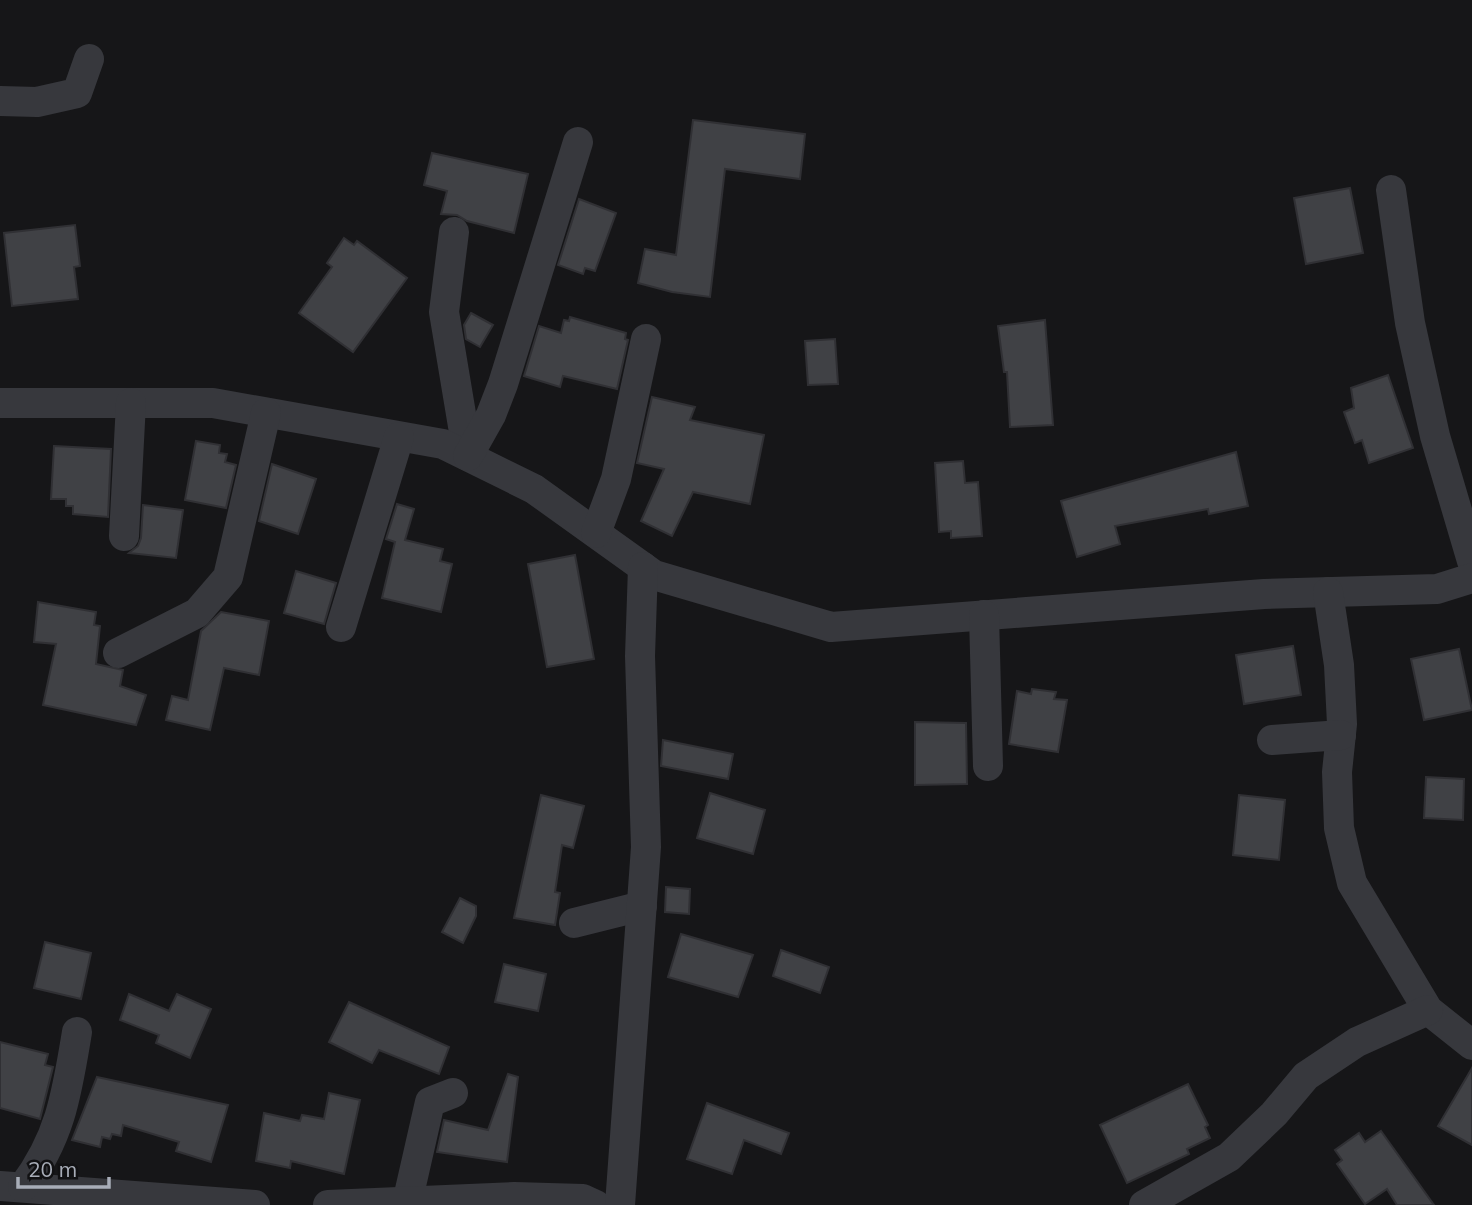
<svg xmlns="http://www.w3.org/2000/svg" width="1472" height="1205" font-family="Mulish,sans-serif">
	<style>
		.building { fill: #404145; stroke: #303034; stroke-width: 2 }
		.lines { fill: none; stroke-linecap: round; stroke-linejoin: round }
		.minor { stroke: #37383d; stroke-width: 30 }
	</style>
	<rect width="100%" height="100%" fill="#161618"/>
	<!-- building -->
	<g class="building">
		<path d="M693 120 805 134 800 179 725 169 710 297 672 292 638 283 645 249 676 255Z"/>
		<path d="M432 153 528 174 514 233 467 221 457 215 441 214 447 191 424 185Z"/>
		<path d="M1350 188 1363 253 1306 264 1294 198Z"/>
		<path d="M579 199 616 213 595 271 585 268 583 274 558 265Z"/>
		<path d="M75 225 80 266 74 267 78 299 12 306 4 233Z"/>
		<path d="M344 238 354 245 357 241 407 278 353 352 299 313 332 267 327 263Z"/>
		<path d="M471 313 493 325 480 347 466 339 464 325Z"/>
		<path d="M570 317 626 333 625 339 628 340 617 389 563 376 560 387 524 376 539 326 561 333 564 320 569 321Z"/>
		<path d="M1045 320 1053 425 1010 427 1007 372H1004L998 326Z"/>
		<path d="M835 339 838 384 808 385 805 341Z"/>
		<path d="M1388 375 1413 448 1369 463 1362 440 1355 443 1344 412 1354 408 1351 388Z"/>
		<path d="M652 397 695 407 690 420 764 435 750 504 693 492 672 536 641 521 664 469 637 463Z"/>
		<path d="M196 441 220 445 219 453 227 454 225 462 236 465 226 508 185 500Z"/>
		<path d="M54 446 111 449 108 517 73 514V506H66V499H51Z"/>
		<path d="M1236 452 1248 506 1209 514 1208 509 1115 526 1120 544 1077 557 1061 501Z"/>
		<path d="M963 461 965 483 978 482 982 536 951 538V531L939 532 935 463Z"/>
		<path d="M272 464 316 479 298 534 259 521Z"/>
		<path d="M397 504 414 509 405 540 443 549 440 561 452 564 441 612 382 598 395 542 386 539Z"/>
		<path d="M143 505 183 510 176 558 129 553 138 546 141 538Z"/>
		<path d="M575 555 594 659 547 667 528 564Z"/>
		<path d="M296 571 336 583 324 624 284 613Z"/>
		<path d="M38 602 96 612 94 625 100 626 96 664 123 670 120 686 146 695 136 725 43 705 56 644 34 642Z"/>
		<path d="M221 612 269 621 259 675 224 668 210 730 166 720 172 696 188 700 201 631Z"/>
		<path d="M1293 646 1301 695 1244 704 1236 655Z"/>
		<path d="M1459 649 1472 710 1424 720 1411 659Z"/>
		<path d="M1032 689 1056 692 1054 699 1067 700 1058 752 1009 744 1017 691 1031 694Z"/>
		<path d="M915 722 966 723 967 784 915 785Z"/>
		<path d="M663 740 733 754 728 779 661 766Z"/>
		<path d="M1426 777 1464 779 1463 820 1424 818Z"/>
		<path d="M710 793 765 810 753 854 697 838Z"/>
		<path d="M541 795 584 806 573 848 562 845 555 892 560 893 555 925 514 918Z"/>
		<path d="M1239 795 1285 800 1279 860 1233 855Z"/>
		<path d="M666 887 690 889 689 914 665 912Z"/>
		<path d="M460 898 476 906V916L463 943 442 932Z"/>
		<path d="M681 934 753 955 738 997 668 977Z"/>
		<path d="M45 942 91 953 81 999 34 988Z"/>
		<path d="M781 950 829 967 820 993 773 976Z"/>
		<path d="M504 964 546 974 538 1011 495 1002Z"/>
		<path d="M129 994 169 1011 177 994 211 1009 190 1058 156 1043 159 1035 120 1020Z"/>
		<path d="M349 1002 449 1047 439 1074 379 1050 372 1063 329 1042Z"/>
		<path d="M0 1042 48 1054 45 1065 53 1067 40 1119 0 1108Z"/>
		<path d="M1472 1068V1145L1438 1126Z"/>
		<path d="M508 1074 518 1077 507 1162 437 1152 444 1120 488 1130Z"/>
		<path d="M97 1077 228 1105 211 1162 176 1151 179 1142 123 1125 121 1136 112 1134 110 1139 102 1137 100 1147 72 1140Z"/>
		<path d="M1188 1084 1208 1125 1205 1127 1210 1138 1187 1149 1189 1154 1127 1183 1100 1125Z"/>
		<path d="M329 1093 360 1100 344 1174 291 1161 290 1168 256 1161 264 1113 300 1121 302 1115 324 1119Z"/>
		<path d="M707 1103 789 1133 781 1154 744 1140 732 1174 687 1159Z"/>
		<path d="M1381 1131 1434 1205H1397L1387 1189 1365 1204 1337 1164 1342 1160 1335 1150 1359 1133 1365 1142Z"/>
	</g>
	<g class="lines">
		<!-- minor -->
		<g class="minor">
			<path d="M0 101 37 102 77 93 89 59"/>
			<path d="M1391 190 1410 323 1435 436 1472 561"/>
			<path d="M454 232 444 312 468 456"/>
			<path d="M0 403H213L443 444 534 489 654 575 831 627 1264 594 1437 589 1472 578"/>
			<path d="M468 456 491 415 503 384 578 142"/>
			<path d="M596 533 616 479 646 339"/>
			<path d="M124 536 131 403"/>
			<path d="M1328 592 1339 665 1342 724 1337 772 1339 828 1352 883 1428 1010 1472 1045"/>
			<path d="M984 615 988 766"/>
			<path d="M341 627 399 437"/>
			<path d="M118 653 197 613 228 577 266 413"/>
			<path d="M1272 740 1341 735"/>
			<path d="M574 923 642 906"/>
			<path d="M0 1186 255 1205"/>
			<path d="M23 1187C61 1137 67 1092 77 1032"/>
			<path d="M407 1203 430 1102 453 1093"/>
			<path d="M328 1205 514 1197 583 1199 596 1205"/>
			<path d="M620 1205 646 847 640 656 643 567"/>
			<path d="M1144 1205 1229 1157 1274 1114 1306 1076 1357 1042 1428 1010"/>
		</g>
	</g>
	<!-- scale -->
	<path d="M18 1177v10h91v-10" fill="none" stroke="#a8adb8" stroke-width="3.5"/>
	<text x="28" y="1177" font-size="21" fill="#a8adb8" stroke="#111113" stroke-width="5" paint-order="stroke">20 m</text>
</svg>
